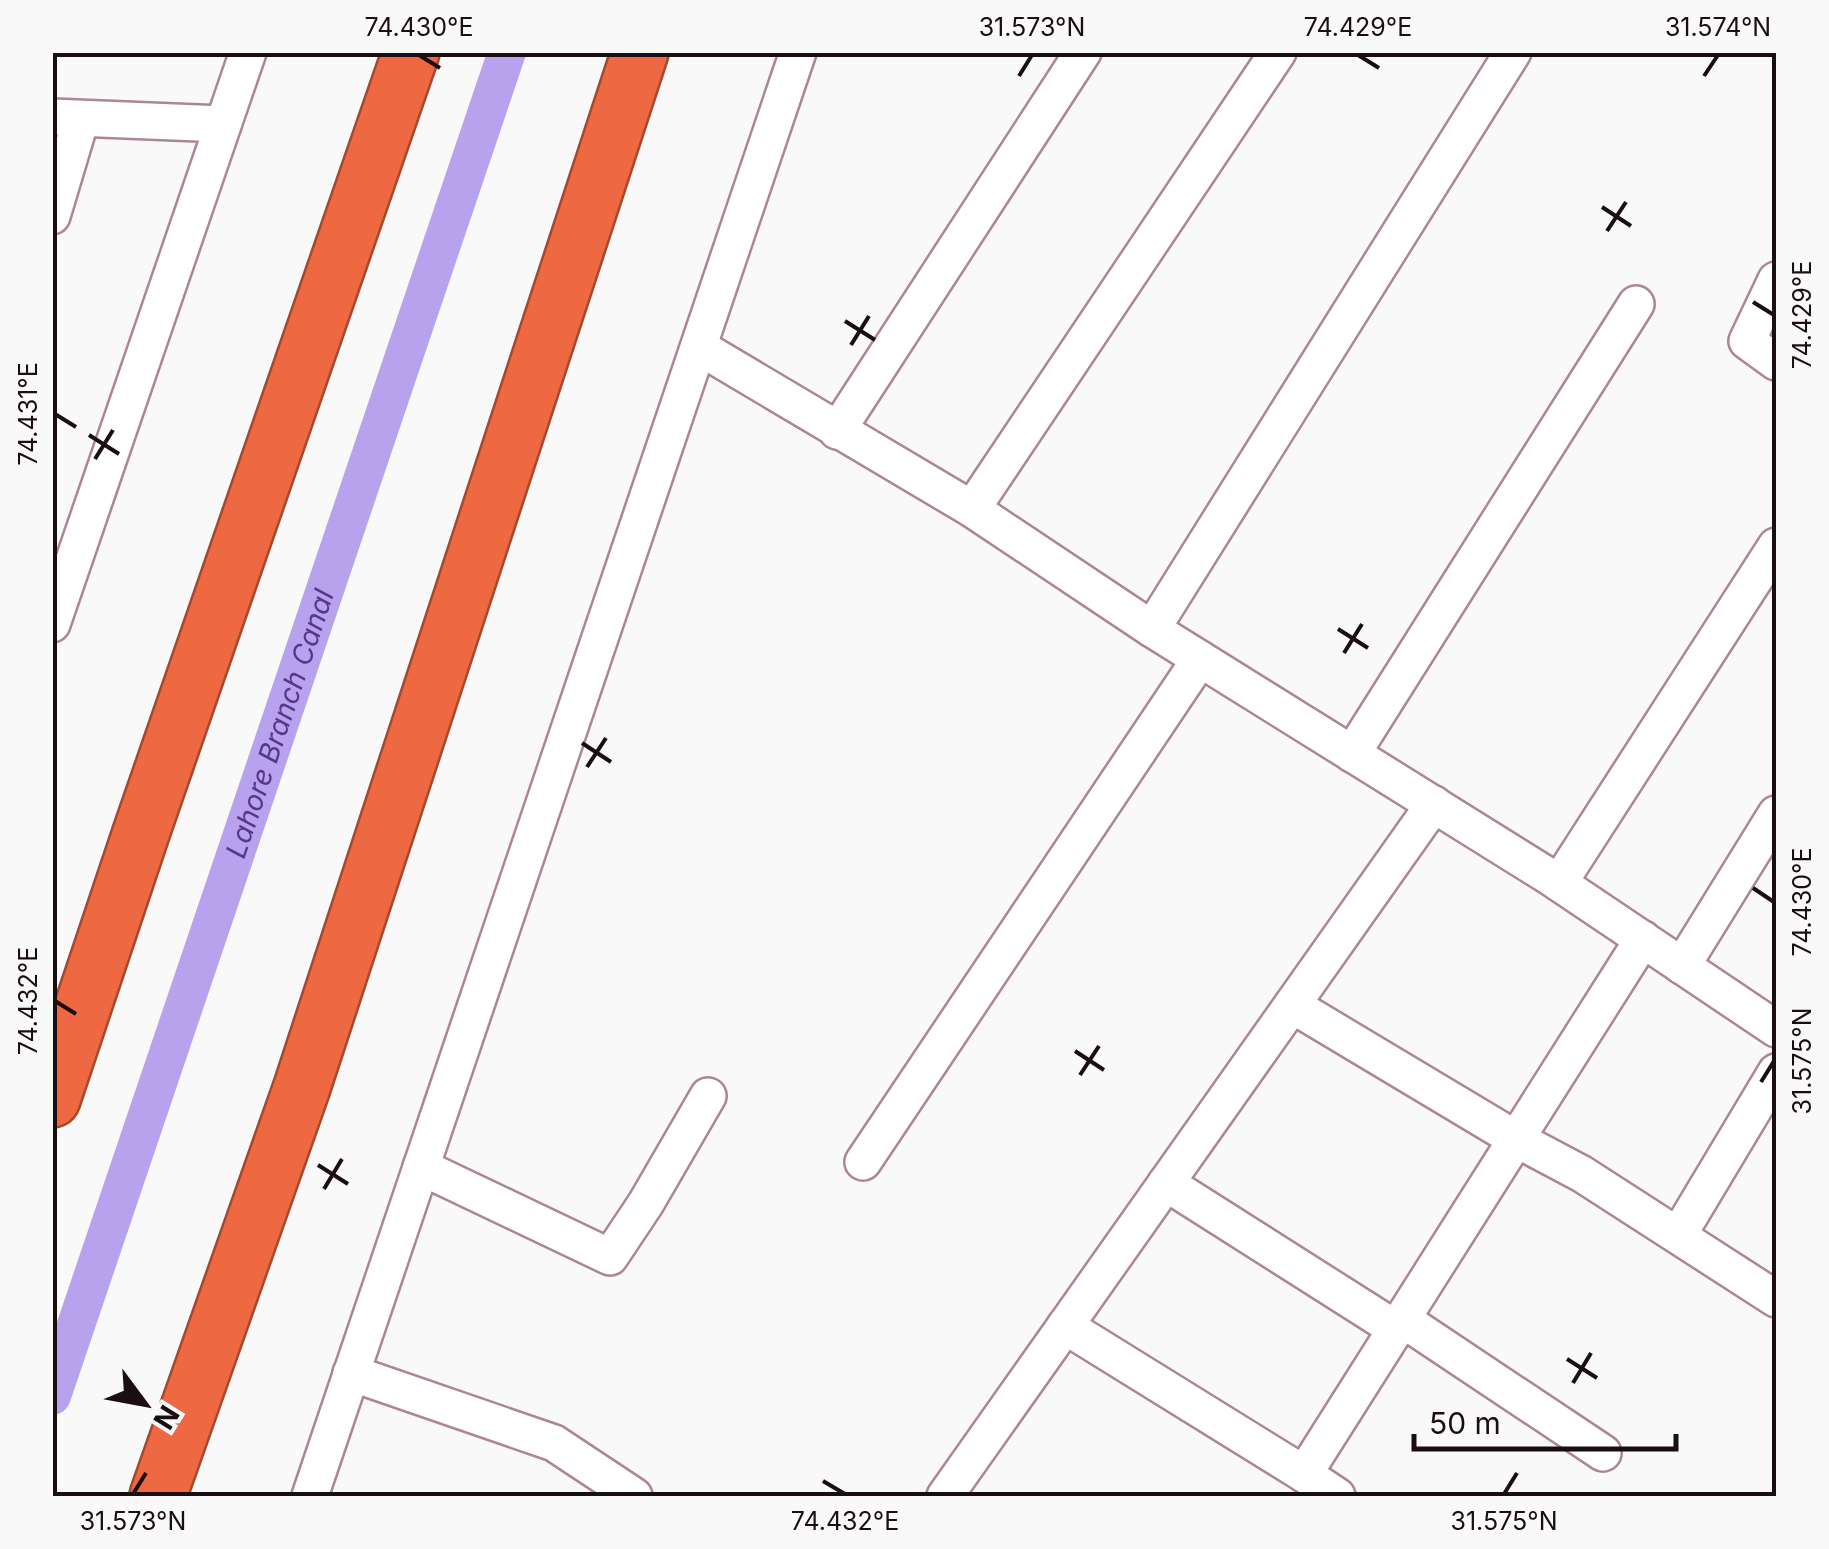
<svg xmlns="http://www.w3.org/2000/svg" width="1829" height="1549" font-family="Inter,sans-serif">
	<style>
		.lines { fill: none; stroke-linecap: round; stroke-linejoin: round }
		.canal { stroke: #b9a2ed; stroke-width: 38 }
		.street-casing { stroke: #ad878f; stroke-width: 40 }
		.highway-casing { stroke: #a44930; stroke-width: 60 }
		.street { stroke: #fff; stroke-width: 35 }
		.highway { stroke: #ee6941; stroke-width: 55 }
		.ticks { fill: none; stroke: #1b0e11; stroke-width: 4 }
		.labels { text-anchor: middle; stroke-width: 8; stroke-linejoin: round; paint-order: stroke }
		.water-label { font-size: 28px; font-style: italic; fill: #57368c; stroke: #f9f9f9 }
		.neatline { fill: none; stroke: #1b0e11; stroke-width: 4 }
		.ticks-label { font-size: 25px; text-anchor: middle; fill: #1b0e11 }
	</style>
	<rect width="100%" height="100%" fill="#f9f9f9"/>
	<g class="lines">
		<!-- canal -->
		<path class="canal" id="s1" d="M52 1396 507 52"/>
		<!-- street casing -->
		<g class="street-casing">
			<g id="street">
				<path d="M52 117 223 124"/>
				<path d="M52 216 81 119"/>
				<path d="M1776 280 1747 341 1776 362"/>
				<path d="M699 347 972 509 1152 629 1550 877 1776 1029"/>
				<path d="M837 431 1083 52"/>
				<path d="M972 509 1278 52"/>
				<path d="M52 624 248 52"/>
				<path d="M1152 629 1513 52"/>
				<path d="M1352 754 1636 304"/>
				<path d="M1559 883 1776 546"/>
				<path d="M1682 966 1776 814"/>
				<path d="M1292 1005 1516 1139 1582 1174 1776 1299"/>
				<path d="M863 1162 1200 659"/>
				<path d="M421 1167 610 1257 646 1203 708 1096"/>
				<path d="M1166 1183 1396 1329"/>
				<path d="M1679 1234 1776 1072"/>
				<path d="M1402 1319 1603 1453"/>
				<path d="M1065 1326 1304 1474 1643 939"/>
				<path d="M351 1373 554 1443 634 1496"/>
				<path d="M1304 1474 1337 1496"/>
				<path d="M310 1496 798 52"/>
				<path d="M945 1496 1434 804"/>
			</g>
		</g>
		<!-- highway casing -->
		<g class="highway-casing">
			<g id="highway">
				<path d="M52 1099 141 833 411 52"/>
				<path d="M158 1496 302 1087 640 52"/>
			</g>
		</g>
		<!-- street -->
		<use href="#street" class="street"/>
		<!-- highway -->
		<use href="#highway" class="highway"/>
	</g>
	<!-- ticks -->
	<path class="ticks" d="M419 55 440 68M1358 55 1379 68M1019 76 1032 55M1704 76 1718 55M1602 207 1631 226M1607 231 1626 202M1753 302 1774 315M845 321 875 340M851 345 869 316M55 414 76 427M89 435 119 454M95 459 113 430M1338 629 1368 648M1344 653 1362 624M582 743 611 762M587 767 606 738M1753 888 1774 902M55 1001 76 1014M1075 1051 1104 1070M1080 1075 1099 1046M1761 1082 1774 1061M318 1165 348 1184M324 1189 342 1159M1567 1359 1597 1378M1573 1383 1591 1353M823 1481 845 1494M133 1494 146 1473M1504 1494 1517 1473"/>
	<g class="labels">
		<!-- water labels -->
		<g class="water-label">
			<text dy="10" stroke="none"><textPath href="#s1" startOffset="710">Lahore Branch Canal</textPath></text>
		</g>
	</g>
	<!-- border -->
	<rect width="1829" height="1549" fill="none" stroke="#f9f9f9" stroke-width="110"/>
	<!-- north arrow -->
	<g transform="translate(145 1404) rotate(122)" stroke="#f9f9f9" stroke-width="8" paint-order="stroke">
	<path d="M0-8L18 38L0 25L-18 38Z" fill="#1b0e11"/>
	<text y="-15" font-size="28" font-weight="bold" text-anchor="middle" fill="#1b0e11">N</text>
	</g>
	<!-- scale -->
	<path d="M1414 1434v15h262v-15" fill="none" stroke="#1b0e11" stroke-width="5"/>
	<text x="1429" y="1434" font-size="30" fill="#1b0e11" stroke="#f9f9f9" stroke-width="8" paint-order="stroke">50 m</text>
	<rect x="55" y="55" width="1719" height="1439" class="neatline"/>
	<g class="ticks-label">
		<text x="419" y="36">74.430°E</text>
		<text x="1032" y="36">31.573°N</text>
		<text x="1358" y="36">74.429°E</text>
		<text x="1718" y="36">31.574°N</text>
		<text transform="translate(1802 315) rotate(-90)" y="9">74.429°E</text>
		<text transform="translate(28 414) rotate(-90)" y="9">74.431°E</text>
		<text transform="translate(1802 902) rotate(-90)" y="9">74.430°E</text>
		<text transform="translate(28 1001) rotate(-90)" y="9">74.432°E</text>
		<text transform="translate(1802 1061) rotate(-90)" y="9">31.575°N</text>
		<text x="133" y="1530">31.573°N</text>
		<text x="845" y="1530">74.432°E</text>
		<text x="1504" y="1530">31.575°N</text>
	</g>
</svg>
